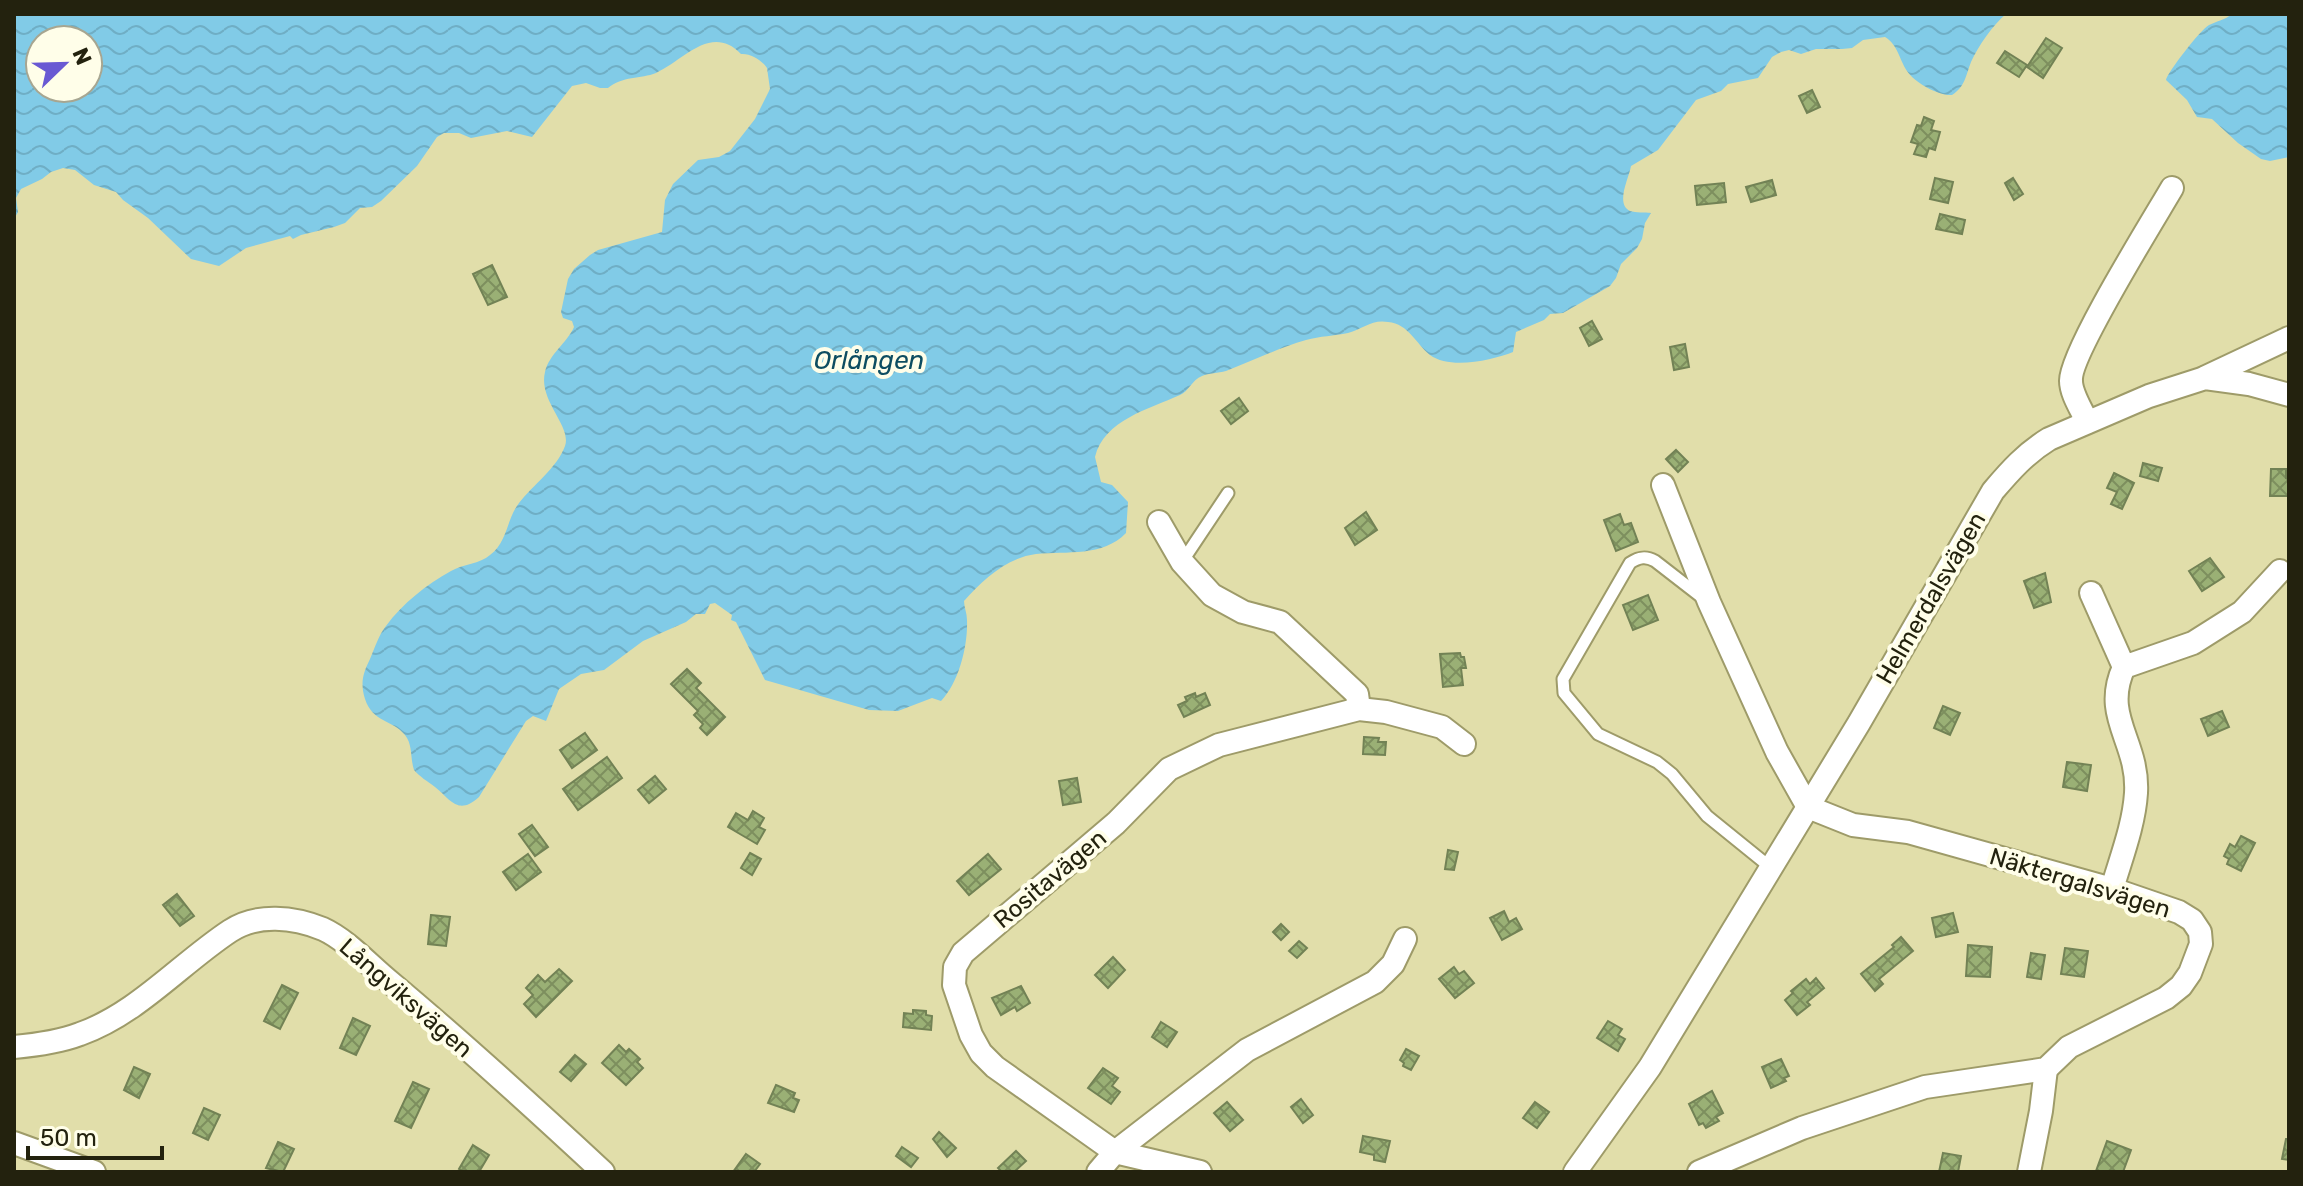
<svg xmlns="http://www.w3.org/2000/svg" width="2303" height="1186" font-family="Rubik,sans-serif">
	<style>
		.water { fill: url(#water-waves); fill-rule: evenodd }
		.building { fill: url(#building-cross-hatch); stroke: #728255; stroke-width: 2 }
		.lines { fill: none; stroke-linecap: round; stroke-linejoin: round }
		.lane-casing { stroke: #9e9b69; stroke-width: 15 }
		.street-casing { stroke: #9e9b69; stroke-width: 26 }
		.lane { stroke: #fff; stroke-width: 11 }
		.street { stroke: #fff; stroke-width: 22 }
		.labels { text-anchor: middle; stroke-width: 8; stroke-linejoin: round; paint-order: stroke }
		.street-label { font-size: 24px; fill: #23220e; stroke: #fffee9 }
		.water-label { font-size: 26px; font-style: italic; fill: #0d4d61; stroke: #fffee9 }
	</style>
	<defs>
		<pattern id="water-waves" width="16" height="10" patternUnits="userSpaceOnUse" patternTransform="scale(2)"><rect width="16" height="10" fill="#81cbe7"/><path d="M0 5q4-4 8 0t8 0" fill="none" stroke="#6faec5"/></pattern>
		<pattern id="building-cross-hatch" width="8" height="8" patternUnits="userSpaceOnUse" patternTransform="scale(2)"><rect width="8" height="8" fill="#9ab075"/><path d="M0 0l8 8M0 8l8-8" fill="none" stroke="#7d8f5e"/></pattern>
	</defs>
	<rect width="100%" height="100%" fill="#e1deaa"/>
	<!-- water -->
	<g class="water">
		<path d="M14 14H2006C1992 26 1979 45 1971 62 1966 75 1965 87 1952 95 1938 96 1914 82 1907 71 1899 59 1898 45 1885 37L1863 40 1852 48 1842 49H1816L1801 54 1789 50 1781 52 1772 57 1758 78 1728 84 1721 91 1696 100 1658 150 1631 166C1629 178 1615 204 1630 211 1636 213 1645 212 1651 213L1645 223 1642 239 1637 248 1621 264 1616 278 1610 286 1563 313 1550 314 1544 320 1516 332 1513 352C1493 360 1450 370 1430 355 1416 344 1409 324 1388 322 1372 319 1363 329 1348 333 1334 336 1320 336 1306 340 1278 348 1253 361 1226 371 1218 373 1209 373 1202 376 1192 380 1189 391 1180 395 1149 409 1104 420 1095 457L1101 482 1112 485 1128 502 1126 533C1103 557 1067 551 1036 554 1006 558 983 580 964 601 964 607 967 613 967 620 968 646 959 682 941 701L932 698 898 711 869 710 765 680 736 622 731 620 732 615 715 603 710 604 705 614H696L686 622 643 641 604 670 581 674 559 689 546 721 533 716 526 721 479 797C458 816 451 800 435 787 427 781 420 777 414 770 410 758 413 745 405 735 392 719 373 723 365 699 360 683 363 673 370 659 375 648 378 636 386 626 402 604 427 584 451 571 463 564 480 564 490 555 508 541 506 520 519 503 533 485 557 468 565 446 572 426 538 401 545 372 549 354 567 343 574 327L572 321 563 318 561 312 568 279 574 269 590 255 598 250 662 232 665 200 673 184 698 160 719 157 730 151 755 119 770 89 767 68C762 60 750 53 741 54 711 23 683 61 656 73 641 79 622 76 608 88H600L586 83 572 86 532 137 507 131 471 138 459 133H444L437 137 417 166 381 201 372 207 360 208 345 223 334 227 301 235 293 239 290 236 246 248 219 266 191 259 148 218 123 200 116 192 94 185 75 170 63 168 51 172 42 179 21 189 16 198 18 212 14 219ZM40 40H88V88H40Z"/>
		<path d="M2232 14H2289V157L2270 161 2261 159 2238 143 2212 119 2197 117 2187 100 2166 80C2167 73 2201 29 2209 25 2217 21 2225 20 2232 14Z"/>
	</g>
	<!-- building -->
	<g class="building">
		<path d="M2046 38 2062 48 2043 78 2027 67Z"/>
		<path d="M2005 51 2027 65 2019 77 1997 63Z"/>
		<path d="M1812 90 1820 107 1807 113 1799 96Z"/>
		<path d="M1924 117 1934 121 1931 130 1940 132 1935 150 1929 148 1926 157 1914 154 1918 144 1911 142 1917 125 1921 126Z"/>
		<path d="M1935 178 1953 182 1948 203 1930 199Z"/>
		<path d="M2013 178 2023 194 2014 200 2005 183Z"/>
		<path d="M1772 180 1776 195 1751 202 1746 187Z"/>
		<path d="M1724 183 1726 202 1697 205 1695 186Z"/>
		<path d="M1940 214 1965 220 1962 234 1936 229Z"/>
		<path d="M492 265 507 297 488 305 473 274Z"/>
		<path d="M1592 321 1602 339 1589 346 1580 328Z"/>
		<path d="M1685 344 1689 367 1674 370 1670 347Z"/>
		<path d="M1239 398 1248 411 1231 424 1221 411Z"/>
		<path d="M1676 450 1688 462 1678 472 1666 459Z"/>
		<path d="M2143 463 2162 468 2158 481 2140 476Z"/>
		<path d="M2271 469H2286V478H2289V496H2270Z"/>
		<path d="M2114 473 2134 483 2122 509 2111 504 2117 492 2107 488Z"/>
		<path d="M1366 512 1377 530 1355 545 1345 528Z"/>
		<path d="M1620 514 1624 525 1631 523 1638 542 1616 551 1604 520Z"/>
		<path d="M2210 558 2224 577 2202 591 2189 571Z"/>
		<path d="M2045 573 2051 602 2034 608 2024 581Z"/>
		<path d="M1648 595 1658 620 1633 630 1623 605Z"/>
		<path d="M1460 653 1461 657H1464L1466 668H1461L1463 685 1443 687 1440 654Z"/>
		<path d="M687 669 701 683 696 688 725 717 707 735 700 728 703 724 694 715 698 711 671 684Z"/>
		<path d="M1195 693 1196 697 1205 693 1210 705 1184 717 1178 705 1187 701 1185 697Z"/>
		<path d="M1943 706 1960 713 1950 735 1934 728Z"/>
		<path d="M2222 711 2229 727 2208 736 2201 719Z"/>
		<path d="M585 733 597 750 572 768 560 750Z"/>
		<path d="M1364 737 1379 738 1378 742H1386L1385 755 1363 754Z"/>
		<path d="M607 757 622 778 578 810 563 789Z"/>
		<path d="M2067 762 2091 765 2087 791 2063 787Z"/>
		<path d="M655 776 666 789 649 803 638 790Z"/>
		<path d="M1077 778 1081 802 1063 805 1059 781Z"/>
		<path d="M753 811 764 818 759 827 765 830 757 844 728 827 736 813 748 820Z"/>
		<path d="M532 825 548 847 535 856 519 834Z"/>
		<path d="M2241 836 2255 843 2241 871 2227 864 2229 859 2224 856 2230 844 2235 847Z"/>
		<path d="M1448 850 1458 852 1454 870 1445 869Z"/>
		<path d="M750 853 761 859 752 875 741 868Z"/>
		<path d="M528 854 541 872 516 890 503 872Z"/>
		<path d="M988 854 1001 869 969 895 957 881Z"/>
		<path d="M177 894 194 916 180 926 163 905Z"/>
		<path d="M1504 911 1509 922 1516 918 1522 929 1502 940 1490 918Z"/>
		<path d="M1953 913 1958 932 1936 937 1932 918Z"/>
		<path d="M431 915 450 917 446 946 428 944Z"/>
		<path d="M1281 924 1289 932 1281 940 1273 932Z"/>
		<path d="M1901 937 1913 951 1879 979 1883 984 1875 991 1861 974 1894 947 1892 945Z"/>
		<path d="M1299 941 1307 948 1297 958 1289 951Z"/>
		<path d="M1968 945 1992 947 1990 977 1966 976Z"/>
		<path d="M2065 948 2088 951 2084 977 2061 974Z"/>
		<path d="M2031 953 2045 955 2041 979 2027 977Z"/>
		<path d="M1113 957 1125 970 1108 988 1095 975Z"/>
		<path d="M1454 967 1459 974 1464 971 1474 983 1455 998 1439 979Z"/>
		<path d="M559 969 572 981 536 1017 524 1004 533 995 526 988 538 975 545 982Z"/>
		<path d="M1816 978 1824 988 1807 1002 1810 1005 1797 1015 1785 1000 1793 993 1791 991 1806 979 1810 984Z"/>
		<path d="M282 985 298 993 280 1029 264 1021Z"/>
		<path d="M1021 986 1030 1003 1017 1011 1015 1007 1001 1015 992 998Z"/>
		<path d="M913 1010 926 1011V1015L932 1016 931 1030 903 1027 904 1013 913 1014Z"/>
		<path d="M353 1018 370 1026 356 1055 340 1048Z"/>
		<path d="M1608 1021 1622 1029 1618 1035 1625 1039 1618 1051 1597 1038Z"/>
		<path d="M1161 1022 1177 1032 1167 1047 1152 1037Z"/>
		<path d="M619 1045 626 1052 629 1049 640 1059 637 1062 643 1068 626 1085 602 1063Z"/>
		<path d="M1406 1049 1419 1056 1411 1070 1403 1066 1404 1063 1400 1060Z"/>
		<path d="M575 1055 586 1064 571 1081 560 1072Z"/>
		<path d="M1781 1059 1789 1076 1784 1078 1786 1081 1771 1088 1762 1067Z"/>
		<path d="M134 1067 150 1074 139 1098 124 1090Z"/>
		<path d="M1103 1068 1118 1078 1112 1086 1120 1092 1111 1104 1088 1088Z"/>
		<path d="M413 1082 429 1089 411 1128 395 1121Z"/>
		<path d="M776 1085 795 1093 793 1098 799 1100 794 1112 768 1103Z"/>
		<path d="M1712 1091 1723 1113 1716 1117 1719 1121 1706 1128 1703 1123 1699 1125 1689 1104Z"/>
		<path d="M1301 1099 1313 1115 1303 1123 1291 1107Z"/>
		<path d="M1227 1102 1243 1120 1230 1131 1214 1113Z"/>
		<path d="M1535 1102 1549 1112 1537 1128 1523 1118Z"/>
		<path d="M204 1108 220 1115 208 1140 193 1133Z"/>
		<path d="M939 1132 956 1148 947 1157 933 1139Z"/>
		<path d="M1363 1136 1390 1141 1385 1162 1374 1160V1155L1360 1152Z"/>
		<path d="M2286 1139H2289V1160L2282 1159Z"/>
		<path d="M2107 1141 2131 1150 2123 1172 2096 1171Z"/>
		<path d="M278 1142 294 1149 283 1172 266 1168Z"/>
		<path d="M473 1145 489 1155 479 1172H464L459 1169Z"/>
		<path d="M902 1147 918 1158 911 1167 896 1156Z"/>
		<path d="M1016 1151 1026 1161 1014 1172H1002L998 1168Z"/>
		<path d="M1943 1153 1961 1156 1958 1172H1939Z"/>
		<path d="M746 1154 760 1164 754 1172H733Z"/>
	</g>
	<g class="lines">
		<!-- lane casing -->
		<g class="lane-casing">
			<g id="lane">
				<path d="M1182 562 1228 493"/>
				<path d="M1704 599 1655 561C1646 556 1639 557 1630 563L1563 679 1564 693 1598 734 1657 762 1672 774 1707 816 1770 867"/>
			</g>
		</g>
		<!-- street casing -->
		<g class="street-casing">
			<g id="street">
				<path d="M2206 377 2289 338"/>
				<path d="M2087 422C2082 410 2071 394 2071 381 2069 355 2154 219 2172 188"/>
				<path d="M1663 485 1709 602 1777 752 1808 807 1853 825 1908 832 2112 889 2179 912 2192 920 2200 932 2201 944 2190 973 2181 986 2166 998 2069 1047 2046 1069 1925 1087 1802 1128 1699 1172"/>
				<path d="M1159 522 1182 562 1212 595 1243 612 1280 622 1357 694 1359 709"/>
				<path d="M2091 593 2124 667"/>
				<path d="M2112 889C2121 858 2134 825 2136 793 2139 741 2101 717 2124 667L2193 643 2242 612 2280 571"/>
				<path d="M14 1047C36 1045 59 1042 80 1034 137 1014 180 964 230 931 257 913 294 917 323 929 347 940 369 965 390 982 463 1043 533 1107 603 1172"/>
				<path d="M14 1143 94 1172"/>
				<path d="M1098 1172 1115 1152 1247 1050 1375 982 1393 964 1405 939"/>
				<path d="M1200 1172 1115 1152 995 1067 981 1053 971 1035 954 985 955 967 963 953 1116 823 1169 769 1219 745 1359 709 1386 712 1442 727 1464 744"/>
				<path d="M1575 1172 1650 1067 1859 723 1993 491C2010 471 2026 453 2049 439L2149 396 2205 378 2249 384 2289 395"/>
				<path d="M2029 1172 2041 1111 2046 1069"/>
			</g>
		</g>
		<!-- lane -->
		<use href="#lane" class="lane"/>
		<!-- street -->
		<use href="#street" class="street"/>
	</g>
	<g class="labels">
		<!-- street labels -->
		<g class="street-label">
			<text transform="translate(1931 598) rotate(-60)" y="8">Helmerdalsvägen</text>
			<text transform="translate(1050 879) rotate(-40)" y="8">Rositavägen</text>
			<text transform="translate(2080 883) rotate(17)" y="8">Näktergalsvägen</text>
			<text transform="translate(406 998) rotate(41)" y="8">Långviksvägen</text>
		</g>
		<!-- water labels -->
		<g class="water-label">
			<text x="869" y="369">Orlången</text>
		</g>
	</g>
	<!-- border -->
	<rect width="2303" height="1186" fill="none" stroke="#23220e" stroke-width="32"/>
	<!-- north arrow -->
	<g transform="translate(64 64) rotate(67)"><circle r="38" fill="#fffee9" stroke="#a7a691" stroke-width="2"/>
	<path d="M0-6L14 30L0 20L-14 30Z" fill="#6959d3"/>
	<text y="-12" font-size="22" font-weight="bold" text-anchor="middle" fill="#23220e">N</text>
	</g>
	<!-- scale -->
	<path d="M28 1146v12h134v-12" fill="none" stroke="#23220e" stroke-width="4"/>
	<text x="40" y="1146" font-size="24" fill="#23220e" stroke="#fffee9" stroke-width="6" paint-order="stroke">50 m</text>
</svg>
